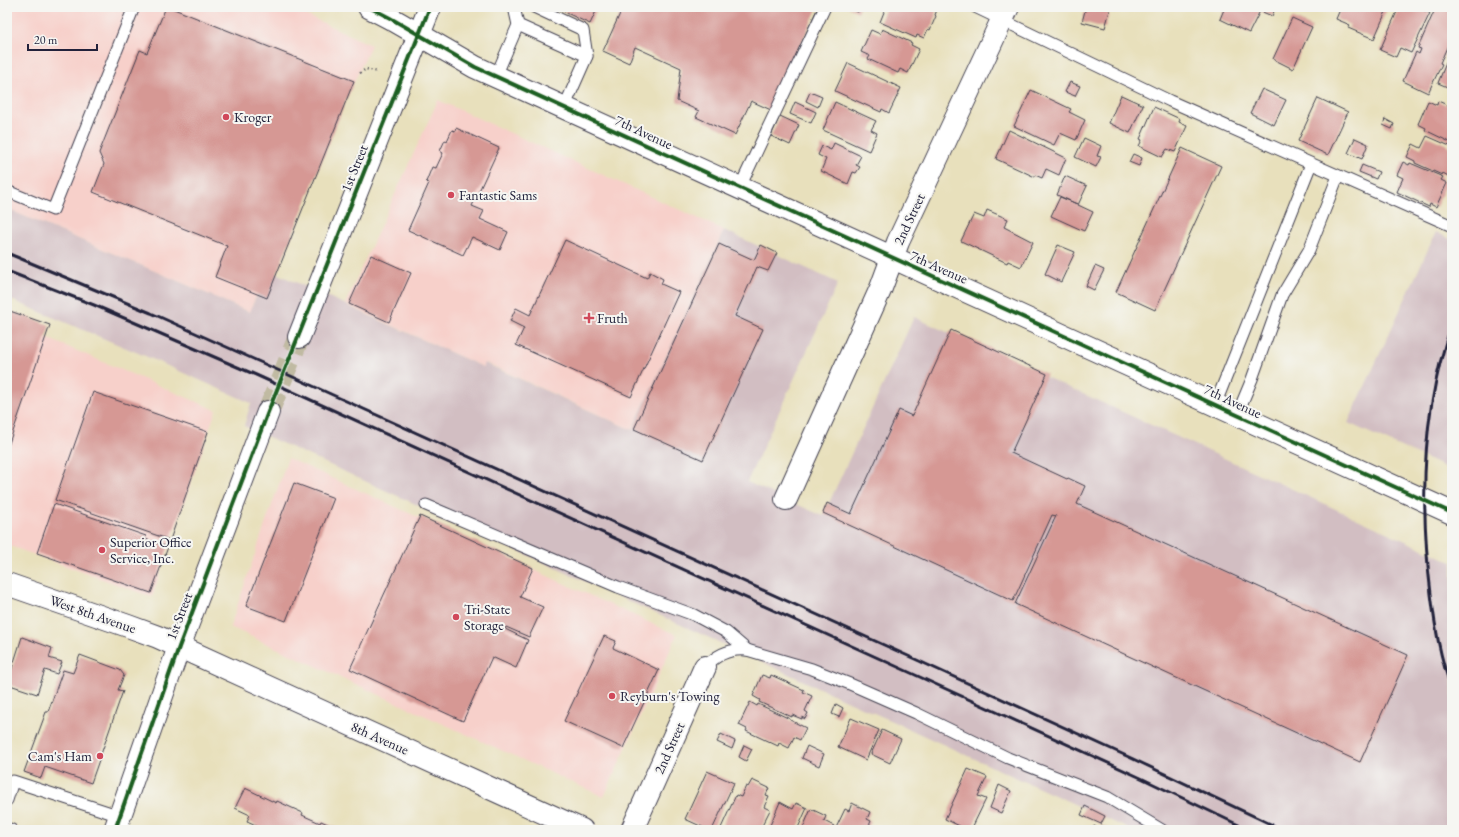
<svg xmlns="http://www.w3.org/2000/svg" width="1459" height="837" font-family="'EB Garamond',serif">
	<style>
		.built { fill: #f7d0ca }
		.industrial { fill: #d2bec2 }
		.building { fill: #d69894 }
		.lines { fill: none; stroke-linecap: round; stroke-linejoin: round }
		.tertiary-tunnel { stroke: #c0baa2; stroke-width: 22; stroke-dasharray: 22 11; stroke-linecap: butt }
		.service-casing { stroke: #403e4e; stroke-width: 13 }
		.minor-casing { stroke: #403e4e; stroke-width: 24 }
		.tertiary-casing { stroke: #403e4e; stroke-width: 24 }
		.path { stroke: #403e4e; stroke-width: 2.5; stroke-dasharray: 1 3; stroke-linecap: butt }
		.service { stroke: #fff; stroke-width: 11 }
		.minor { stroke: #fff; stroke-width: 22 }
		.tertiary { stroke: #fff; stroke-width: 22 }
		.rail { stroke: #22223b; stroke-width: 3 }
		.cycleway-casing { stroke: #f6f6f2; stroke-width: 6 }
		.cycleway { stroke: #1b5e20; stroke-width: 4 }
		.poi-dot { fill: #d1495b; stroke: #f6f6f2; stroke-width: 1.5 }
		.labels { text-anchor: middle; stroke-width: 4; stroke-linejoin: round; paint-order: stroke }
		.poi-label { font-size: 14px; fill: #22223b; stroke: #f6f6f2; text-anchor: start }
		.street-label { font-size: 14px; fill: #22223b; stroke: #f6f6f2 }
	</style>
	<rect width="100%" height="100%" fill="#f6f6f2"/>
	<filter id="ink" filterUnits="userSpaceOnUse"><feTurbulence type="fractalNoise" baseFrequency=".025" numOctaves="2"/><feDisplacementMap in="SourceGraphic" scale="8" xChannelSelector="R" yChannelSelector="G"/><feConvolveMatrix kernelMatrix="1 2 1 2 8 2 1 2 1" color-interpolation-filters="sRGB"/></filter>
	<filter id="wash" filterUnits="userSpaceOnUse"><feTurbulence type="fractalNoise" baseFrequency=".012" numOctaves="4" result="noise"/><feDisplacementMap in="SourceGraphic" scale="16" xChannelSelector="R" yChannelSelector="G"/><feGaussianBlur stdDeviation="0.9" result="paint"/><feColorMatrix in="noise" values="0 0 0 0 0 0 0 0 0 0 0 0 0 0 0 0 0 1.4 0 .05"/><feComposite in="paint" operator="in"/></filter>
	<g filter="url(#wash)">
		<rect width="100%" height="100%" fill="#e8e0bc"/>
		<!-- built -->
		<g class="built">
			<path d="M7 7H289L371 45 249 312 157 272 7 209Z"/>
			<path d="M438 100 724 230 632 430 486 363 483 367 345 304Z"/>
			<path d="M7 321 216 410 152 597 7 545Z"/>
			<path d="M288 458 677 635 604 797 230 627Z"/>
		</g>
		<!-- industrial -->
		<g class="industrial">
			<path d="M7 209 157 272 249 312 269 270 483 367 485 363 632 430 724 230 838 283 747 482 823 516 914 317 1452 562V830H1131L244 426 251 403 143 355 7 298Z"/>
			<path d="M1436 232 1452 240 1451 470 1348 423Z"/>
		</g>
		<g id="blocks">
			<!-- building -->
			<g class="building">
				<path d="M166 7H169L354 81 267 298 215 277 227 246 93 192 104 164 99 153 140 50 147 53Z"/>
				<path d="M554 7H598L590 24Z"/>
				<path d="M623 7H818L771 110 751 101 735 135 696 117 699 111 677 101 681 68 635 47 629 63 603 51Z"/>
				<path d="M848 7H860L858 12Z"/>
				<path d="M886 7H938L935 15 936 16 930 30 928 29 924 38 917 35 916 38 880 22Z"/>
				<path d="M1086 7H1111L1105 28 1082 22Z"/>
				<path d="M1225 7H1276L1272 16 1260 11 1249 33 1220 19Z"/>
				<path d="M1341 7H1388L1374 39 1348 28 1350 25 1336 19Z"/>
				<path d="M1399 7H1416L1430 13 1411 53 1400 48 1396 57 1380 50Z"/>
				<path d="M1436 7H1452V36L1440 63 1442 64 1428 93 1403 81 1416 52 1419 54 1421 49 1418 48Z"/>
				<path d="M1292 18 1312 27 1293 69 1273 59Z"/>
				<path d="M882 29 912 43 911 45 919 49 908 73 900 69 898 73 868 59 870 56 861 52 871 30 880 34Z"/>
				<path d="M1452 48V89L1438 83Z"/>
				<path d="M848 63 901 88 889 113 882 109 881 112 835 91Z"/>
				<path d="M1070 82 1080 86 1075 96 1065 92Z"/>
				<path d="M1262 89 1286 100 1274 125 1250 113Z"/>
				<path d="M1031 90 1071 109 1069 112 1085 120 1076 140 1060 133 1054 145 1014 126Z"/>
				<path d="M810 92 822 97 818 107 806 101Z"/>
				<path d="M1121 95 1143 105 1130 133 1109 123Z"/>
				<path d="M1318 98 1348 112 1328 155 1298 141Z"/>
				<path d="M1428 101 1437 105 1438 101 1452 107V143L1425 130 1426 128 1418 124Z"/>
				<path d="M795 102 816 112 811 123 790 114Z"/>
				<path d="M835 102 876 121 871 130 877 133 869 151 823 130Z"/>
				<path d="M1154 107 1180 119 1179 122 1187 126 1175 152 1167 149 1162 157 1139 146 1142 140 1140 139Z"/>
				<path d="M780 116 799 125 790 145 771 136Z"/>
				<path d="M1385 119 1394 124 1392 129 1383 125Z"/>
				<path d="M456 128 499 148 472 206 484 211 480 219 508 232 500 250 472 237 463 255 408 230 429 183 426 182 432 167 436 168 443 153 440 151 445 140 447 141 452 130 455 131Z"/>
				<path d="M1009 130 1066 158 1059 175 1046 169 1042 178 1035 175V177L996 159Z"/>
				<path d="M1427 136 1452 147V173L1450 177 1443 173 1442 175 1415 163V161L1407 157 1413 144 1421 148Z"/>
				<path d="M1084 138 1101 146 1097 156 1101 157 1096 167 1075 157Z"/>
				<path d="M1355 138 1368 144 1362 159 1348 153Z"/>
				<path d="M834 143 861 156 856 165 860 167 856 173 853 172 848 184 821 171 826 159 818 155 822 146 831 150Z"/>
				<path d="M1182 148 1221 166 1155 310 1116 292Z"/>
				<path d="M1133 154 1142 158 1139 166 1129 162Z"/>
				<path d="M1403 162 1409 165 1410 163 1443 177 1441 180 1447 183 1436 207 1430 204 1429 207 1397 192 1403 178 1397 175Z"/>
				<path d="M1362 165 1379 172 1376 179 1359 172Z"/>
				<path d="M1065 176 1087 186 1078 205 1093 212 1084 231 1051 216 1060 197 1077 204 1057 195Z"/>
				<path d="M987 210 1008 219 1004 227 1033 242 1021 267 1008 261 1007 263 961 241 974 214 984 218Z"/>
				<path d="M565 240 647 278 650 272 663 279 661 284 679 292 631 397 516 345 524 328 510 321 516 308 530 315Z"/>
				<path d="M719 244 754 260 761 245 777 253 768 271 757 267 735 316 763 329 703 460 634 429Z"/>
				<path d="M1058 245 1075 252 1061 282 1045 274Z"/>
				<path d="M371 255 411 273 389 322 349 304Z"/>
				<path d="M1095 266 1104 270 1094 290 1086 286Z"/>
				<path d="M7 310 50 325 7 449Z"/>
				<path d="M951 330 1047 374 1011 453 1067 479 1068 478 1085 486 1077 504 1408 655 1360 762 1015 604 1056 516 1052 515 1013 601 823 513 827 503 851 514 899 410 912 416Z"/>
				<path d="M93 392 208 432 170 540 55 500Z"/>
				<path d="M294 483 334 498 286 621 246 606Z"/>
				<path d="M54 504 146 536 145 539 168 547 151 593 37 553Z"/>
				<path d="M420 516 533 568 520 597 543 607 529 637 506 627 505 629 528 640 516 668 492 657 463 721 350 669Z"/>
				<path d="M604 636 616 641 613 648 659 670 623 748 564 721Z"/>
				<path d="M22 637 52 648 49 658 62 662 57 674 45 670 37 694 7 684Z"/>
				<path d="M80 655 120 670 124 675 118 690 123 691 91 783 45 767 41 778 24 772 46 712H48L63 670 73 673Z"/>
				<path d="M762 675 770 678 771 675 804 690 803 692 812 696 805 711 808 713 805 719 802 717V719L792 715V717L759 702 760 700 753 696Z"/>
				<path d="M750 702 757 706 758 704 790 719V720L806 728 800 740 794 737 789 748 779 743 778 746 746 731 747 729 739 725Z"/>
				<path d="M836 704 843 708 839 717 832 714Z"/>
				<path d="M851 718 879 730 866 760 838 747Z"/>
				<path d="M882 730 901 739 890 763 871 754Z"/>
				<path d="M721 734 735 741 732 749 717 742Z"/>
				<path d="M744 745 752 749 746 761 739 757Z"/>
				<path d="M807 746 824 754 819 766 802 758Z"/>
				<path d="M968 769 987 777 978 796 986 799 971 830H968L945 819Z"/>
				<path d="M707 771 734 783 712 830H709L685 819Z"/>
				<path d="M752 780 769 788 766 795 769 796 764 807 770 810 760 830H722V828H721L736 795 741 797 746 786 748 787Z"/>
				<path d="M999 785 1011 791 1001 813 990 808Z"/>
				<path d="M245 788 276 803 277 801 303 813 302 815 320 823 321 821 341 830H254L256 825 247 821 250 815 235 808Z"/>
				<path d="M780 802 793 809 796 803 807 808 797 830H768Z"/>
				<path d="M852 803 870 812 867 819 871 821 867 830H835L845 809 849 811Z"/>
				<path d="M1085 806 1105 816 1101 824 1081 815Z"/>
				<path d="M811 809 826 816 824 821 834 826 833 830H802Z"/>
				<path d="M1094 826 1099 829 1101 826 1111 830H1093Z"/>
			</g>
		</g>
	</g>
	<g filter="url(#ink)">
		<use href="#blocks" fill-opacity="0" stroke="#403e4e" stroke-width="1"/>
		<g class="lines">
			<!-- tertiary-tunnel -->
			<path class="tertiary-tunnel" d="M268 412 299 337"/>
			<!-- service casing -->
			<g class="service-casing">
				<g id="service">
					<path d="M534 7 583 30 587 56"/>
					<path d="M975 7 1170 101 1452 226"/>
					<path d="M518 25 587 56 564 108"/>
					<path d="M496 76 518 25 514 7"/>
					<path d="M739 189 825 7"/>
					<path d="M7 191 53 210 134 7"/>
					<path d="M1215 405 1311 164"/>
					<path d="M1237 415 1252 379 1282 295 1309 250 1338 176"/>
					<path d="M426 505 618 587 694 615 726 632 747 650"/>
					<path d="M705 667C717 654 730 648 747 650L812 669 850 684 916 713 1008 758 1107 797 1162 830"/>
					<path d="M7 800 13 781 120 816"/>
					<path d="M7 828 12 830"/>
				</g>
			</g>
			<!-- minor casing -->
			<g class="minor-casing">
				<g id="minor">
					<path d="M786 499 881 288 898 242 1008 7"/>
					<path d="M632 830 705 667"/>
				</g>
			</g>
			<!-- tertiary casing -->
			<g class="tertiary-casing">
				<g id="tertiary">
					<path d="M369 7 390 18 475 67 1452 513"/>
					<path d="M299 337 430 7"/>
					<path d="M7 584 128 626 158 637 582 830"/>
					<path d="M115 830 179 647 268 412"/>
				</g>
			</g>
			<!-- path -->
			<path class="path" d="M360 73 366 69 378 72"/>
			<!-- service -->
			<use href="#service" class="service"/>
			<!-- minor -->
			<use href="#minor" class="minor"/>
			<!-- tertiary -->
			<use href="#tertiary" class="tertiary"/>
			<!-- rail -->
			<g class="rail">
				<path d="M7 253 151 313 260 362 917 660 1131 758 1283 830"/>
				<path d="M7 271 94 305 256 375 922 678 1141 778 1249 830"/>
				<path d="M1452 324C1421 410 1420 505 1431 594 1435 626 1440 659 1452 689"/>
			</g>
			<!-- cycleway casing -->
			<g class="cycleway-casing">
				<g id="cycleway">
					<path d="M369 7 390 18 475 67 1452 513"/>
					<path d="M115 830 179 647 268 412 430 7"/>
				</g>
			</g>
			<!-- cycleway -->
			<use href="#cycleway" class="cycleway"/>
		</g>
	</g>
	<!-- markers -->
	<g class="poi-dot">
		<circle cx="226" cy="117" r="4"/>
		<circle cx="451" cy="195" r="4"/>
		<path d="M587 312h4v4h4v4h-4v4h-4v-4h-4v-4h4z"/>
		<circle cx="102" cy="550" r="4"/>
		<circle cx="456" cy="617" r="4"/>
		<circle cx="612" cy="696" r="4"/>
		<circle cx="100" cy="756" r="4"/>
	</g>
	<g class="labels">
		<!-- poi labels -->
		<g class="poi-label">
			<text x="234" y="122">Kroger</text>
			<text x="459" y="200">Fantastic Sams</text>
			<text x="597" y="323">Fruth</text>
			<text x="110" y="547">Superior Office<tspan x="110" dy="16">Service, Inc.</tspan></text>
			<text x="464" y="614">Tri-State<tspan x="464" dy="16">Storage</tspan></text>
			<text x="620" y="701">Reyburn's Towing</text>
			<text x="92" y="761" text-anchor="end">Cam's Ham</text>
		</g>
		<!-- street labels -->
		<g class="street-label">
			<text transform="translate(644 132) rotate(25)" y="5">7th Avenue</text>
			<text transform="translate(354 168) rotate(-68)" y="5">1st Street</text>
			<text transform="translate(909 219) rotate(-65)" y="5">2nd Street</text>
			<text transform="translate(939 267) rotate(24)" y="5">7th Avenue</text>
			<text transform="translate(1233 401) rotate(25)" y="5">7th Avenue</text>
			<text transform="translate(93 614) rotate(19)" y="5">West 8th Avenue</text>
			<text transform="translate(179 616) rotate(-69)" y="5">1st Street</text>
			<text transform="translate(380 738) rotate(24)" y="5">8th Avenue</text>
			<text transform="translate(669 748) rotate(-66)" y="5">2nd Street</text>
		</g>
	</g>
	<!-- margin -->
	<rect width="1459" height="837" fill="none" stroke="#f6f6f2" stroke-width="24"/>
	<!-- scale -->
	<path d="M28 44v6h69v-6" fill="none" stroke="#22223b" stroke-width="2"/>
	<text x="34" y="44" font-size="12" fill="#22223b" stroke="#f6f6f2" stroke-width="3" paint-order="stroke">20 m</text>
</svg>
